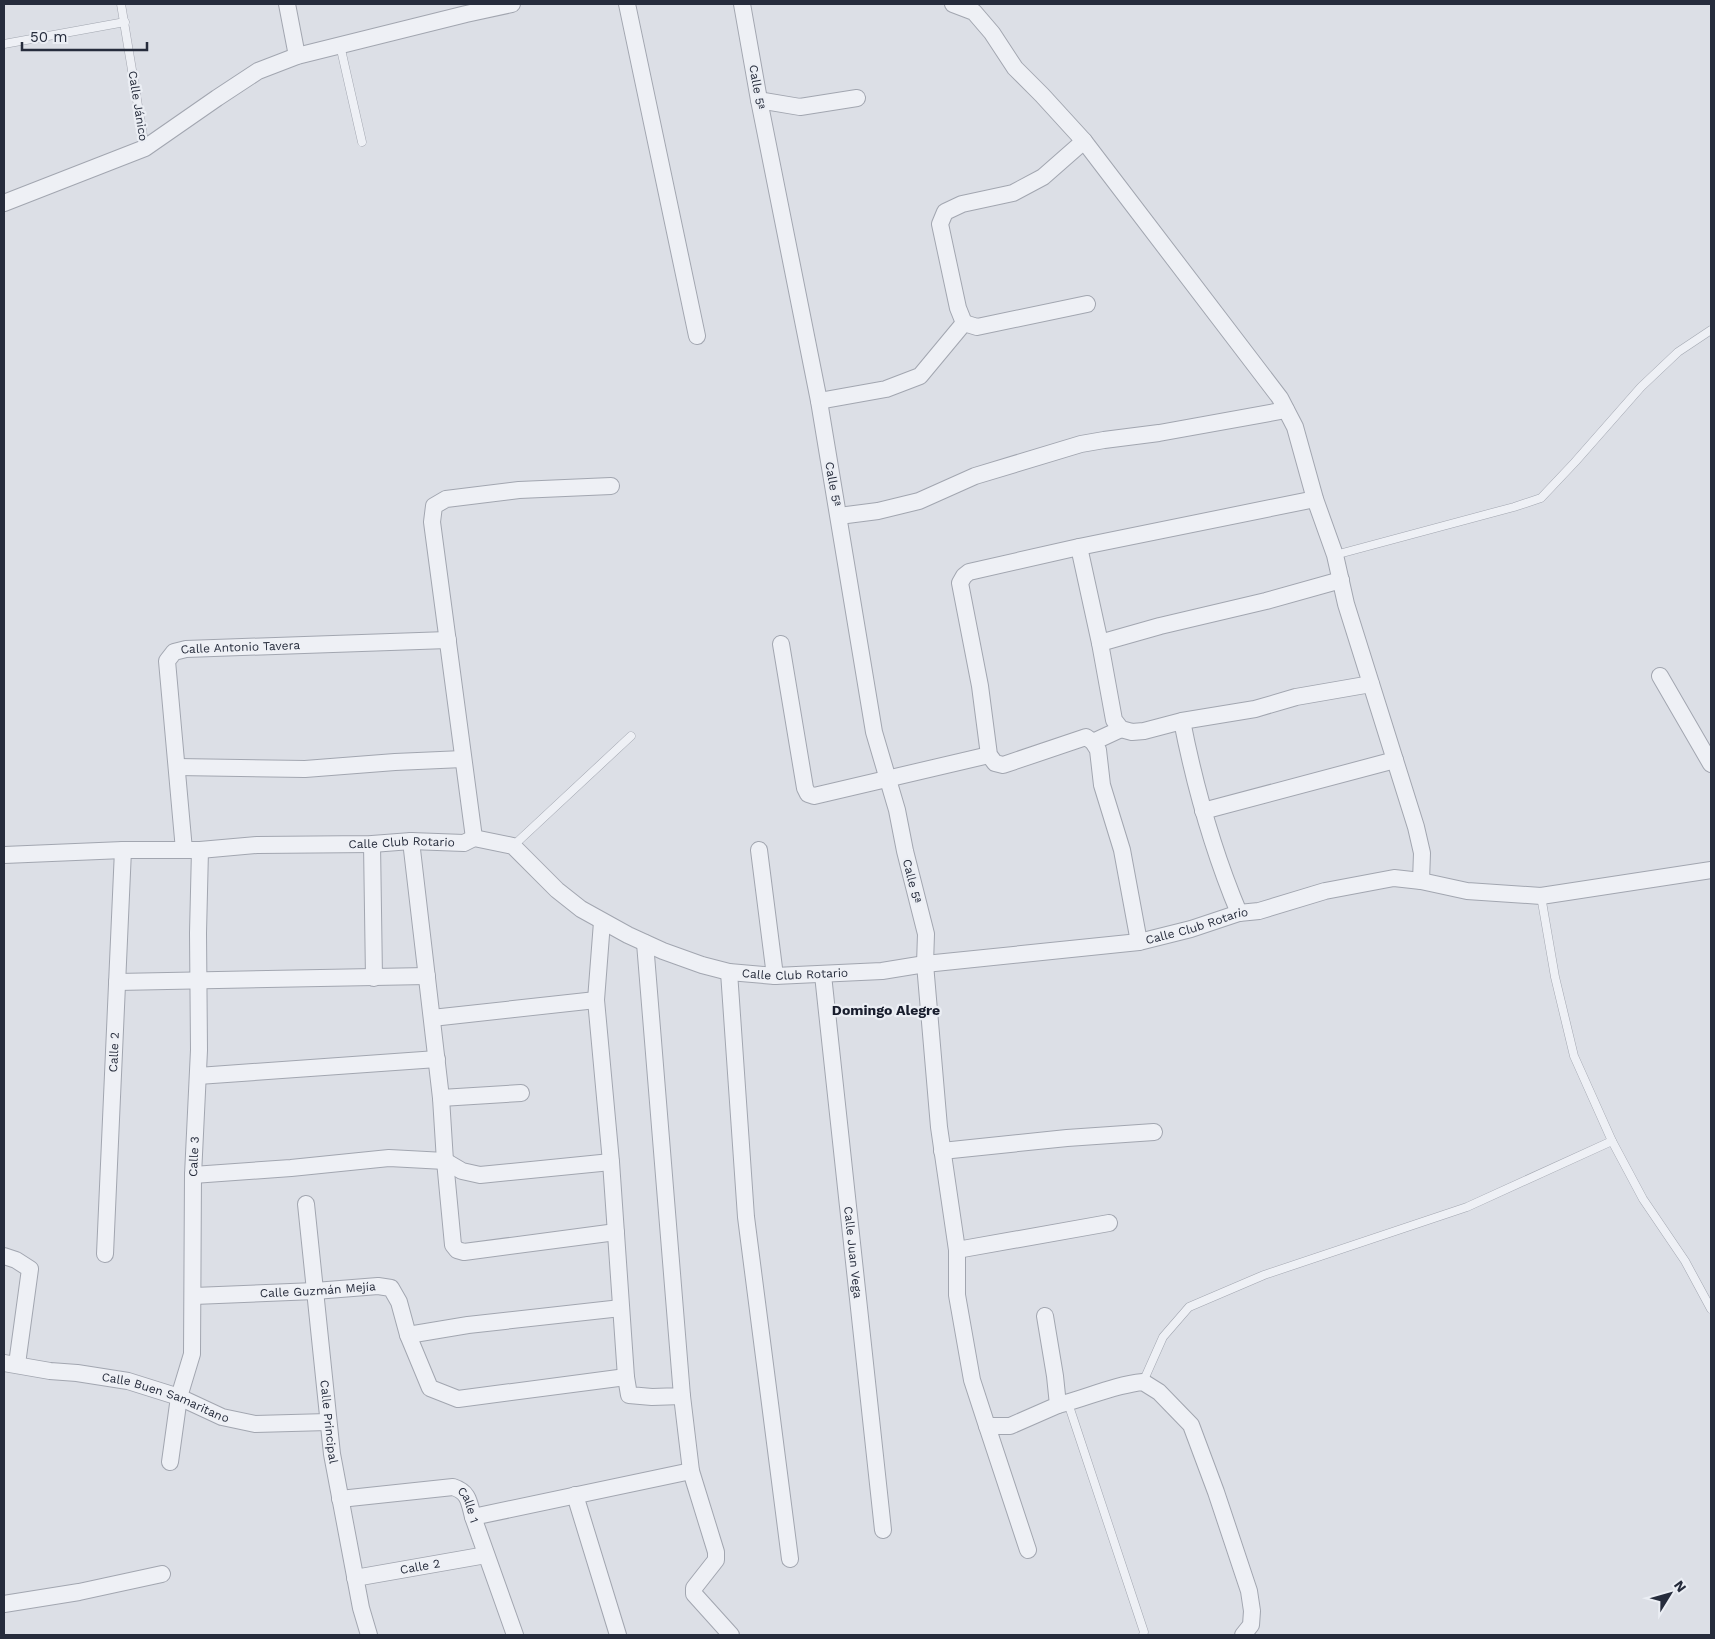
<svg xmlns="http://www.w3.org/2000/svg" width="1715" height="1639" font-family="'Work Sans',sans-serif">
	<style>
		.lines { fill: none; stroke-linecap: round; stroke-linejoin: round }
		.lane-casing { stroke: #a2a6b0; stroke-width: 9 }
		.street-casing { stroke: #a2a6b0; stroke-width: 18 }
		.lane { stroke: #eef0f5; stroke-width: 8 }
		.street { stroke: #eef0f5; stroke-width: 16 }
		.labels { text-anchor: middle; stroke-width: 4.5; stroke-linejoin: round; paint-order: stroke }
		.street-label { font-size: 12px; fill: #262c3c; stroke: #ebeef4 }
		.neighbourhood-label { font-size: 14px; font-weight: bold; fill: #181d2d; stroke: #ebeef4 }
	</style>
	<rect width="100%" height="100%" fill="#dcdfe6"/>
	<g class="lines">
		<!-- lane casing -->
		<g class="lane-casing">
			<g id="lane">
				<path d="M121 4 145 148"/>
				<path d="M4 44 125 22"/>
				<path d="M340 45 362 142"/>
				<path d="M1335 555 1514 507 1541 498 1575 462 1641 387 1678 352 1711 330"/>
				<path d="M513 846 631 736"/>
				<path d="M1541 896 1555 977 1574 1056 1612 1141 1643 1199 1685 1261 1711 1309"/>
				<path d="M1143 1382 1163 1337 1189 1307 1264 1275 1467 1207 1612 1141"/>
				<path d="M1068 1403 1144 1632 1143 1635"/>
			</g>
		</g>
		<!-- street casing -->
		<g class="street-casing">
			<g id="street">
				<path d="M287 4 297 56"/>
				<path d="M627 4 697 336"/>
				<path d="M742 4 759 100 819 401 874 732 897 810 905 851 926 934 925 964 939 1127 957 1250V1295L972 1380 987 1426H1010L1058 1405 1055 1376 1045 1316"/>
				<path d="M953 4 974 12 992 33 1015 68 1042 95 1084 141 1280 398 1295 427 1315 499 1335 555 1346 604 1416 827 1422 853 1421 881"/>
				<path d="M759 100 800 107 857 98"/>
				<path d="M4 203 145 148 217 98 258 71 297 56 466 14 512 4"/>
				<path d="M964 323 958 308 940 224 945 212 962 204 1013 193 1043 177 1084 141"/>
				<path d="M964 323 977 327 1087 304"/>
				<path d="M819 401 886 389 920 376 964 323"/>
				<path d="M839 516 878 511 919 501 975 476 1081 444 1104 440 1159 433 1286 410"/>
				<path d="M1079 547 1100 643 1114 720 1121 729 1132 732 1144 731 1182 721 1255 709 1296 697 1371 684"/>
				<path d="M1100 643 1160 626 1266 601 1341 580"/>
				<path d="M781 644 805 788 808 794 814 796 989 755"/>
				<path d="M1660 676 1711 764"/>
				<path d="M1182 721C1195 787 1213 851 1239 913"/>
				<path d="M1093 742 1121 729"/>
				<path d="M177 767 305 769 395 762 463 759"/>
				<path d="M1203 811 1395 760"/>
				<path d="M474 838 432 522 434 506 446 499 519 490 611 486"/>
				<path d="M411 841 441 1098 445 1161 453 1245 457 1250 464 1252 616 1232"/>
				<path d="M372 844 374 978"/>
				<path id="s1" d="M184 850 167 661 174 652 186 649 448 640"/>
				<path d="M759 850 775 976"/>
				<path id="s2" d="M4 855 123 850H200L257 845 372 844 411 841 464 843 474 838 513 846 557 890 581 909 628 935 663 951 702 965 729 972 775 976 882 971 925 964 1139 942 1191 929 1239 913 1259 911 1325 891 1394 878 1421 881 1467 891 1541 896 1711 870"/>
				<path d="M602 922 596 1000 611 1162 626 1377 629 1395 652 1397 682 1396 645 943"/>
				<path d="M1139 942 1122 850 1102 785 1098 750 1093 742 1086 737 1003 765 995 763 989 755 980 686 960 583 964 576 969 572 1079 547 1315 499"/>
				<path d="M729 972 746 1217 790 1559"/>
				<path id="s3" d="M823 975 883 1530"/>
				<path d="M117 982 427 976"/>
				<path d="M432 1018 596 1000"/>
				<path d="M198 1076 437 1059"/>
				<path d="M441 1098 521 1093"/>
				<path d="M942 1151 1067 1138 1154 1132"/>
				<path d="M193 1175 291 1168 389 1158 445 1161 462 1171 480 1175 611 1162"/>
				<path id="s4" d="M306 1204 332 1454 361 1608 369 1635"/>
				<path d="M957 1250 1109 1223"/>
				<path id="s5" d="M105 1254 123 850"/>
				<path d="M4 1256 16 1260 30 1269 17 1364"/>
				<path id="s6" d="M194 1296 315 1291 378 1286 391 1288 399 1302 408 1335 430 1388 458 1399 626 1377"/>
				<path d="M408 1335 468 1325 621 1308"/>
				<path id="s7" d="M4 1363 50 1371 77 1373 128 1381 179 1397 222 1417 255 1424 328 1422"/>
				<path d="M682 1396 691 1471 716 1552V1560L694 1588V1594L731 1635"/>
				<path d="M1058 1405C1087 1398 1113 1385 1143 1382L1159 1392 1191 1425 1216 1492 1249 1591 1252 1611 1251 1625 1243 1635"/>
				<path d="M987 1426 1028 1550"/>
				<path id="s8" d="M170 1462 179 1397 192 1354 193 1175 199 1050 198 933 200 850"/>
				<path d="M575 1495 618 1635"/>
				<path id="s9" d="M340 1499 453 1487C469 1492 469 1502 473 1517L515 1635"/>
				<path d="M473 1517 691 1471"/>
				<path id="s10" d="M355 1578 486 1555"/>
				<path d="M4 1604 79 1592 162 1574"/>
			</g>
		</g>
		<!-- lane -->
		<use href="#lane" class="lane"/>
		<!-- street -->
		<use href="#street" class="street"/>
	</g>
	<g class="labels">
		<!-- street labels -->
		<g class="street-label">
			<text transform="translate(757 87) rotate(80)" y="4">Calle 5ª</text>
			<text transform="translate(138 106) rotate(81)" y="4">Calle Jánico</text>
			<text transform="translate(833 484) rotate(80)" y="4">Calle 5ª</text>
			<text dy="4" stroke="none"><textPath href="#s1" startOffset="268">Calle Antonio Tavera</textPath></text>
			<text dy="4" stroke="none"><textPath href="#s2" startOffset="398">Calle Club Rotario</textPath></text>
			<text transform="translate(912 881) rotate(76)" y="4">Calle 5ª</text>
			<text dy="4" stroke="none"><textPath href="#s2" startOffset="1238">Calle Club Rotario</textPath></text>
			<text dy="4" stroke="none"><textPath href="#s2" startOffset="832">Calle Club Rotario</textPath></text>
			<text dy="4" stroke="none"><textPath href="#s5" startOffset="202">Calle 2</textPath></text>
			<text dy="4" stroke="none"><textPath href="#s8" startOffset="308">Calle 3</textPath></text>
			<text dy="4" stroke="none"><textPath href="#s3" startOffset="279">Calle Juan Vega</textPath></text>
			<text dy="4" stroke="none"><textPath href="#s6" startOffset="124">Calle Guzmán Mejía</textPath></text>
			<text dy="4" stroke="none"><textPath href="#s7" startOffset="166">Calle Buen Samaritano</textPath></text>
			<text dy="4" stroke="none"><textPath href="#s4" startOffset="219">Calle Principal</textPath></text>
			<text dy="4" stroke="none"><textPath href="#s9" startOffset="139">Calle 1</textPath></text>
			<text dy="4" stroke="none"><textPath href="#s10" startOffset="66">Calle 2</textPath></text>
		</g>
		<!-- neighbourhood labels -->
		<g class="neighbourhood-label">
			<text x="886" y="1015">Domingo Alegre</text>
		</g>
	</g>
	<!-- border -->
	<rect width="1715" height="1639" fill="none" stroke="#262c3c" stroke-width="10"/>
	<!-- north arrow -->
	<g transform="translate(1670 1594) rotate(53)" stroke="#ebeef4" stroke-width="4" paint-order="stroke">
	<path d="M0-4L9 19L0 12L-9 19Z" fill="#262c3c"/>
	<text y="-8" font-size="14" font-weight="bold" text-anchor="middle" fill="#262c3c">N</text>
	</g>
	<!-- scale -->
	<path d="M22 42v8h125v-8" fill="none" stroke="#262c3c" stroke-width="2.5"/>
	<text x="30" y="42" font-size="15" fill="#262c3c" stroke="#ebeef4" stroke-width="4" paint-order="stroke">50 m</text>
</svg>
